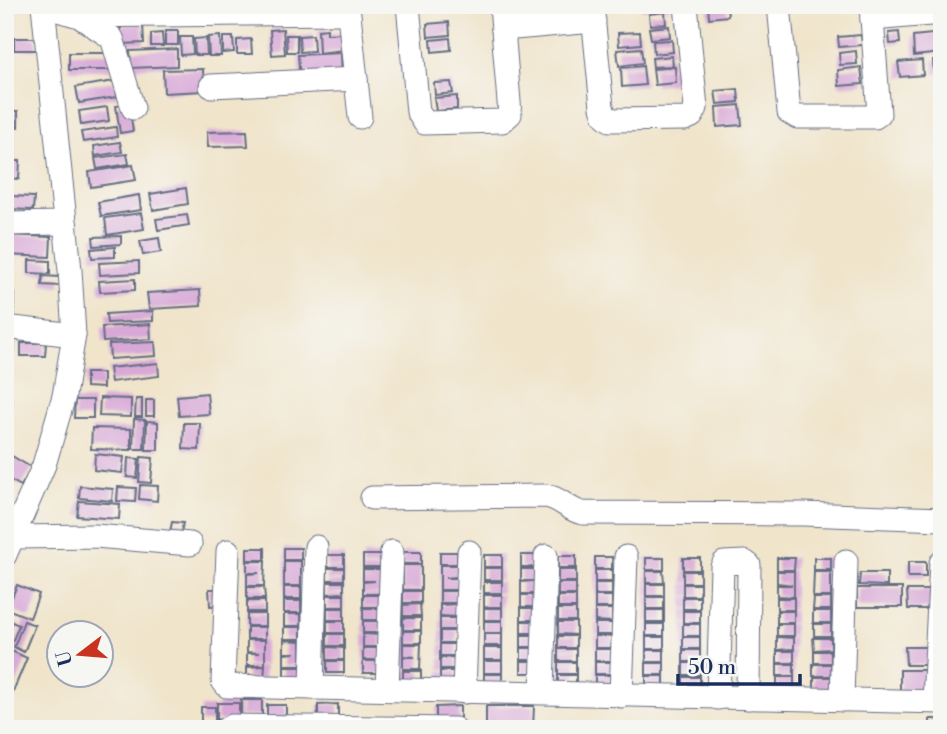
<svg xmlns="http://www.w3.org/2000/svg" width="947" height="734" font-family="'Libre Bodoni',serif">
	<style>
		.building { fill: #d8a9d7 }
		.lines { fill: none; stroke-linecap: round; stroke-linejoin: round }
		.minor-casing { stroke: #666e84; stroke-width: 25 }
		.minor { stroke: #fff; stroke-width: 23 }
	</style>
	<rect width="100%" height="100%" fill="#f6f6f2"/>
	<filter id="ink" filterUnits="userSpaceOnUse"><feTurbulence type="fractalNoise" baseFrequency=".0143" numOctaves="2"/><feDisplacementMap in="SourceGraphic" scale="14" xChannelSelector="R" yChannelSelector="G"/><feConvolveMatrix kernelMatrix="1 2 1 2 8 2 1 2 1" color-interpolation-filters="sRGB"/></filter>
	<filter id="wash" filterUnits="userSpaceOnUse"><feTurbulence type="fractalNoise" baseFrequency=".00686" numOctaves="4" result="noise"/><feDisplacementMap in="SourceGraphic" scale="28" xChannelSelector="R" yChannelSelector="G"/><feGaussianBlur stdDeviation="1.57" result="paint"/><feColorMatrix in="noise" values="0 0 0 0 0 0 0 0 0 0 0 0 0 0 0 0 0 1.4 0 .05"/><feComposite in="paint" operator="in"/></filter>
	<g filter="url(#wash)">
		<rect width="100%" height="100%" fill="#f0e4ca"/>
		<g id="blocks">
			<!-- building -->
			<g class="building">
				<path d="M641 5H670V8L642 10Z"/>
				<path d="M708 5H727L728 16 709 18Z"/>
				<path d="M665 12 666 24 650 25 649 14Z"/>
				<path d="M449 22 450 35 428 37 427 24Z"/>
				<path d="M143 24 144 43 121 44V25Z"/>
				<path d="M669 26 670 37 651 39 649 28Z"/>
				<path d="M283 29 285 54 272 55 270 30Z"/>
				<path d="M327 29V34L343 33 344 50 319 53 318 30Z"/>
				<rect x="165" y="31" width="13" height="14"/>
				<path d="M640 32 641 44 619 46 618 33Z"/>
				<path d="M899 32 900 43 890 44 889 33Z"/>
				<path d="M162 33 163 46H151V34Z"/>
				<path d="M942 33V53L914 56 913 36Z"/>
				<path d="M286 35H297V52H287Z"/>
				<path d="M313 35 314 51 300 52 299 36Z"/>
				<path d="M861 35 862 45 839 47 838 37Z"/>
				<path d="M220 36 221 56H209L208 37Z"/>
				<path d="M180 37H192L193 54 181 55Z"/>
				<path d="M223 37H233L234 52 223 53Z"/>
				<rect x="14" y="38" width="22" height="12"/>
				<path d="M206 38 207 55H195L194 39Z"/>
				<path d="M450 38 451 50 432 52 431 40Z"/>
				<path d="M251 39 252 54H237V40Z"/>
				<path d="M672 40 673 52 654 54 653 41Z"/>
				<path d="M641 48 643 63 619 66 617 50Z"/>
				<path d="M177 49V66L131 68 130 51Z"/>
				<path d="M856 51 857 64 840 65 839 53Z"/>
				<rect x="69" y="53" width="42" height="17"/>
				<path d="M341 53 342 78 300 80 298 55Z"/>
				<path d="M672 56 673 66 653 67 652 58Z"/>
				<path d="M942 59V73L934 74 933 60Z"/>
				<path d="M922 60 923 75 900 77 898 62Z"/>
				<path d="M643 66 645 85 622 87 621 68Z"/>
				<path d="M675 67 676 83 655 85 653 69Z"/>
				<path d="M861 67 863 84 839 86 838 70Z"/>
				<path d="M203 69 204 91 164 93 163 70Z"/>
				<rect x="5" y="70" width="4" height="28"/>
				<path d="M115 81 117 97 79 103 76 87Z"/>
				<path d="M451 82 453 93 435 95 434 83Z"/>
				<path d="M738 89 739 102 717 104 715 91Z"/>
				<path d="M457 96V109L436 111 434 98Z"/>
				<path d="M129 104 133 131 120 133 116 106Z"/>
				<path d="M740 105 742 125 717 127 716 107Z"/>
				<path d="M107 107 109 121 81 125 79 111Z"/>
				<path d="M5 111H18V127L5 126Z"/>
				<path d="M116 127 117 137 83 142 81 132Z"/>
				<path d="M5 130H15L14 145H5Z"/>
				<path d="M247 131 248 146 208 147 207 132Z"/>
				<path d="M120 142 122 152 95 156 94 146Z"/>
				<path d="M5 146 15 147V158H5Z"/>
				<path d="M127 154 129 164 97 169 95 158Z"/>
				<path d="M5 161H20L19 179 5 178Z"/>
				<path d="M133 165 136 180 91 187 89 172Z"/>
				<path d="M5 180H12V196L34 197 33 210 5 209Z"/>
				<path d="M186 188 188 204 153 210 150 194Z"/>
				<path d="M139 195 141 210 101 216 98 202Z"/>
				<path d="M141 213 144 229 107 235 105 218Z"/>
				<path d="M187 215 189 225 158 230 156 219Z"/>
				<path d="M5 235 51 237 50 257 5 255Z"/>
				<path d="M121 236V244L94 246 93 237Z"/>
				<path d="M159 238 161 252 143 255 140 241Z"/>
				<path d="M115 247V257L92 258 91 249Z"/>
				<path d="M29 260 50 261V274L29 273Z"/>
				<path d="M139 261V273L100 275 99 263Z"/>
				<path d="M5 276H9V293H14V313L5 312Z"/>
				<path d="M43 276 60 277V286L42 285Z"/>
				<path d="M135 279V290L100 292 99 281Z"/>
				<path d="M200 290 201 306 149 309 147 293Z"/>
				<path d="M153 311V321L107 323 106 314Z"/>
				<path d="M150 324 151 339 103 342 102 327Z"/>
				<path d="M5 334 15 335 14 352H5Z"/>
				<path d="M155 342 156 356 110 359 109 344Z"/>
				<path d="M21 343H46L45 356H21Z"/>
				<path d="M158 363 159 376 111 382 109 368Z"/>
				<path d="M86 373H103V388L86 387Z"/>
				<path d="M207 393 209 414 179 416 177 396Z"/>
				<path d="M5 397H11L10 412H5Z"/>
				<path d="M100 398 131 399V417L99 416Z"/>
				<path d="M136 399H142V417H135Z"/>
				<path d="M75 400H93V418H74Z"/>
				<rect x="146" y="400" width="8" height="16"/>
				<path d="M134 419 145 420 144 449H133Z"/>
				<path d="M147 421 158 422V450H146Z"/>
				<path d="M184 423H200L199 450 183 449Z"/>
				<path d="M92 428 131 429V450L91 449Z"/>
				<path d="M95 454 124 457 122 473 94 470Z"/>
				<path d="M12 456 32 468 21 486 5 477V468Z"/>
				<path d="M141 457 153 458 151 483 139 482Z"/>
				<path d="M128 458 139 459 137 478 127 477Z"/>
				<path d="M140 485 158 486 157 501 139 499Z"/>
				<path d="M80 486 113 489 112 501 79 498Z"/>
				<path d="M118 487 136 488 135 502 117 501Z"/>
				<path d="M79 501 120 504 119 519 77 516Z"/>
				<path d="M5 505 11 506 10 524H5Z"/>
				<path d="M172 522 183 523 181 533 170 532Z"/>
				<rect x="247" y="548" width="18" height="12"/>
				<rect x="284" y="548" width="17" height="12"/>
				<rect x="403" y="552" width="18" height="12"/>
				<rect x="440" y="552" width="17" height="12"/>
				<rect x="327" y="555" width="17" height="12"/>
				<rect x="363" y="555" width="18" height="12"/>
				<rect x="484" y="555" width="18" height="12"/>
				<rect x="521" y="555" width="17" height="12"/>
				<rect x="558" y="556" width="18" height="12"/>
				<rect x="595" y="557" width="17" height="12"/>
				<rect x="646" y="558" width="18" height="12"/>
				<rect x="683" y="558" width="17" height="12"/>
				<path d="M777 558H795L794 570H777Z"/>
				<rect x="814" y="558" width="17" height="12"/>
				<path d="M247 561H265L264 586H247V574L259 573H247Z"/>
				<rect x="284" y="561" width="17" height="25"/>
				<rect x="908" y="562" width="18" height="15"/>
				<rect x="403" y="565" width="18" height="25"/>
				<path d="M440 565H457V577L445 578H457V590H440Z"/>
				<rect x="327" y="568" width="17" height="12"/>
				<rect x="484" y="568" width="18" height="12"/>
				<path d="M363 569H381V594H363V582L375 581H363Z"/>
				<path d="M521 569H538V594H521V582L533 581H521Z"/>
				<rect x="558" y="570" width="18" height="12"/>
				<rect x="595" y="570" width="17" height="12"/>
				<path d="M646 571H663L664 583H646Z"/>
				<rect x="683" y="571" width="17" height="12"/>
				<path d="M777 571H794V597L777 596V585H792L777 583Z"/>
				<path d="M814 572H831V597H813Z"/>
				<path d="M860 573H887V586L859 585Z"/>
				<path d="M327 582H344V593L327 594Z"/>
				<rect x="484" y="582" width="18" height="11"/>
				<rect x="558" y="583" width="18" height="12"/>
				<rect x="595" y="583" width="17" height="12"/>
				<rect x="646" y="584" width="18" height="12"/>
				<rect x="683" y="584" width="17" height="12"/>
				<path d="M17 585 39 594 30 618 7 609Z"/>
				<path d="M247 587H264L265 599H247Z"/>
				<rect x="284" y="587" width="17" height="12"/>
				<rect x="857" y="588" width="45" height="19"/>
				<path d="M209 589H222V605L210 606Z"/>
				<path d="M907 590H931L930 609H908Z"/>
				<rect x="403" y="591" width="18" height="12"/>
				<rect x="440" y="591" width="17" height="12"/>
				<rect x="327" y="595" width="17" height="12"/>
				<rect x="363" y="595" width="18" height="12"/>
				<rect x="484" y="595" width="18" height="12"/>
				<rect x="521" y="595" width="17" height="12"/>
				<rect x="558" y="596" width="18" height="12"/>
				<rect x="595" y="596" width="17" height="12"/>
				<rect x="646" y="597" width="18" height="12"/>
				<rect x="683" y="597" width="17" height="12"/>
				<rect x="777" y="598" width="17" height="12"/>
				<path d="M814 598H831V610H813Z"/>
				<rect x="247" y="601" width="18" height="11"/>
				<rect x="284" y="601" width="17" height="12"/>
				<path d="M420 604 421 616H403V605Z"/>
				<path d="M457 604V617L440 616V605Z"/>
				<rect x="327" y="608" width="17" height="12"/>
				<rect x="363" y="608" width="18" height="12"/>
				<rect x="484" y="608" width="18" height="12"/>
				<rect x="521" y="608" width="17" height="12"/>
				<rect x="558" y="609" width="18" height="12"/>
				<path d="M595 609H612V622L595 621Z"/>
				<rect x="646" y="610" width="18" height="12"/>
				<rect x="683" y="611" width="17" height="12"/>
				<rect x="777" y="611" width="17" height="12"/>
				<rect x="813" y="611" width="18" height="12"/>
				<rect x="247" y="614" width="18" height="12"/>
				<rect x="284" y="614" width="17" height="12"/>
				<rect x="403" y="618" width="18" height="12"/>
				<rect x="440" y="618" width="17" height="12"/>
				<path d="M5 619 19 625 11 645 5 643Z"/>
				<path d="M24 621 35 625 24 652 14 647Z"/>
				<rect x="327" y="621" width="17" height="12"/>
				<rect x="363" y="621" width="18" height="12"/>
				<rect x="484" y="621" width="18" height="12"/>
				<rect x="521" y="621" width="17" height="12"/>
				<path d="M558 622H576V635L558 634Z"/>
				<rect x="595" y="623" width="17" height="12"/>
				<rect x="646" y="624" width="18" height="12"/>
				<rect x="683" y="624" width="17" height="12"/>
				<rect x="777" y="624" width="17" height="12"/>
				<rect x="814" y="624" width="17" height="12"/>
				<rect x="247" y="627" width="18" height="12"/>
				<rect x="284" y="627" width="17" height="12"/>
				<rect x="403" y="631" width="18" height="12"/>
				<rect x="440" y="631" width="17" height="12"/>
				<rect x="327" y="634" width="17" height="12"/>
				<path d="M363 634 381 635V647H363Z"/>
				<rect x="484" y="634" width="18" height="12"/>
				<rect x="521" y="635" width="17" height="12"/>
				<rect x="558" y="636" width="18" height="12"/>
				<rect x="595" y="636" width="17" height="12"/>
				<rect x="646" y="637" width="18" height="12"/>
				<rect x="683" y="637" width="17" height="12"/>
				<path d="M777 637 794 638V649L777 650Z"/>
				<path d="M813 638H831V649L814 650Z"/>
				<path d="M247 640H265V665H247V653H259L247 652Z"/>
				<path d="M284 640 301 641V665H284V654L295 653H284Z"/>
				<path d="M403 644H421L420 669H403V657H415L403 656Z"/>
				<rect x="440" y="644" width="17" height="12"/>
				<path d="M327 647 344 648V660H327Z"/>
				<path d="M905 647H928V665H906Z"/>
				<path d="M5 648 27 658 5 711Z"/>
				<rect x="363" y="648" width="18" height="12"/>
				<rect x="484" y="648" width="18" height="12"/>
				<rect x="521" y="648" width="17" height="12"/>
				<rect x="558" y="649" width="18" height="12"/>
				<rect x="595" y="649" width="17" height="12"/>
				<rect x="646" y="650" width="18" height="12"/>
				<rect x="683" y="650" width="17" height="12"/>
				<rect x="777" y="651" width="17" height="12"/>
				<rect x="814" y="651" width="17" height="12"/>
				<path d="M457 657V669H440V658Z"/>
				<rect x="327" y="661" width="17" height="12"/>
				<rect x="363" y="661" width="18" height="12"/>
				<rect x="484" y="661" width="18" height="12"/>
				<rect x="521" y="661" width="17" height="12"/>
				<rect x="558" y="662" width="18" height="12"/>
				<rect x="595" y="662" width="17" height="12"/>
				<rect x="646" y="663" width="18" height="12"/>
				<rect x="683" y="663" width="17" height="12"/>
				<rect x="777" y="664" width="17" height="12"/>
				<rect x="813" y="664" width="18" height="12"/>
				<path d="M265 666 264 679H247V667Z"/>
				<rect x="284" y="667" width="17" height="12"/>
				<rect x="900" y="670" width="28" height="25"/>
				<rect x="403" y="671" width="18" height="11"/>
				<path d="M440 671H457V683L440 682Z"/>
				<rect x="484" y="674" width="18" height="12"/>
				<rect x="558" y="675" width="18" height="12"/>
				<rect x="595" y="675" width="17" height="12"/>
				<rect x="646" y="676" width="18" height="12"/>
				<rect x="683" y="677" width="17" height="12"/>
				<rect x="777" y="677" width="17" height="12"/>
				<rect x="814" y="677" width="17" height="12"/>
				<rect x="241" y="700" width="21" height="16"/>
				<rect x="217" y="703" width="22" height="18"/>
				<path d="M338 704V723H318V705Z"/>
				<rect x="267" y="705" width="19" height="15"/>
				<path d="M460 706V728H436V707Z"/>
				<path d="M486 706H534L533 729H486Z"/>
				<rect x="201" y="707" width="14" height="15"/>
				<rect x="930" y="719" width="12" height="10"/>
			</g>
		</g>
	</g>
	<g filter="url(#ink)">
		<use href="#blocks" fill-opacity="0" stroke="#666e84" stroke-width="2"/>
		<g class="lines">
			<!-- minor casing -->
			<g class="minor-casing">
				<g id="minor">
					<path d="M348 5 360 117"/>
					<path d="M408 5 418 112 425 123 502 121 510 114 501 5"/>
					<path d="M592 5 602 107 605 116 610 120 685 119 692 116 696 108 686 5"/>
					<path d="M779 5 789 112 797 117H875L879 114 871 5"/>
					<path d="M43 6 79 16 337 13"/>
					<path d="M79 16 112 38 133 108"/>
					<path d="M872 19 942 13"/>
					<path d="M503 29 594 21"/>
					<path d="M211 86 356 79"/>
					<path d="M5 224 65 223"/>
					<path d="M5 327 74 335"/>
					<path d="M372 498 546 496C561 498 569 511 583 513L803 514 942 519"/>
					<path d="M14 537 95 536 190 544"/>
					<path d="M228 551 223 681 227 686 942 702"/>
					<path d="M5 555 44 465 64 396 74 335 70 270 43 5"/>
					<path d="M312 688 316 547"/>
					<path d="M387 689 392 552"/>
					<path d="M464 692 469 552"/>
					<path d="M542 692 546 556"/>
					<path d="M621 696 626 557"/>
					<path d="M718 698 722 567 724 563 745 562 749 565 748 698"/>
					<path d="M842 700 846 561"/>
					<path d="M934 701 941 563"/>
					<path d="M226 729 232 726 455 729"/>
				</g>
			</g>
			<!-- minor -->
			<use href="#minor" class="minor"/>
		</g>
	</g>
	<!-- margin -->
	<rect width="947" height="734" fill="none" stroke="#f6f6f2" stroke-width="28"/>
	<!-- north arrow -->
	<g transform="translate(80 654) rotate(254)"><circle r="33" fill="#f6f6f2" stroke="#9ea6b7" stroke-width="2"/>
	<path d="M0-5L12 26L0 18L-12 26Z" fill="#c8321e"/>
	<text y="-10" font-size="19" font-weight="bold" text-anchor="middle" fill="#1b2f5e">U</text>
	</g>
	<!-- scale -->
	<path d="M678 674v10h122v-10" fill="none" stroke="#1b2f5e" stroke-width="3.5"/>
	<text x="688" y="674" font-size="21" fill="#1b2f5e" stroke="#f6f6f2" stroke-width="5" paint-order="stroke">50 m</text>
</svg>
